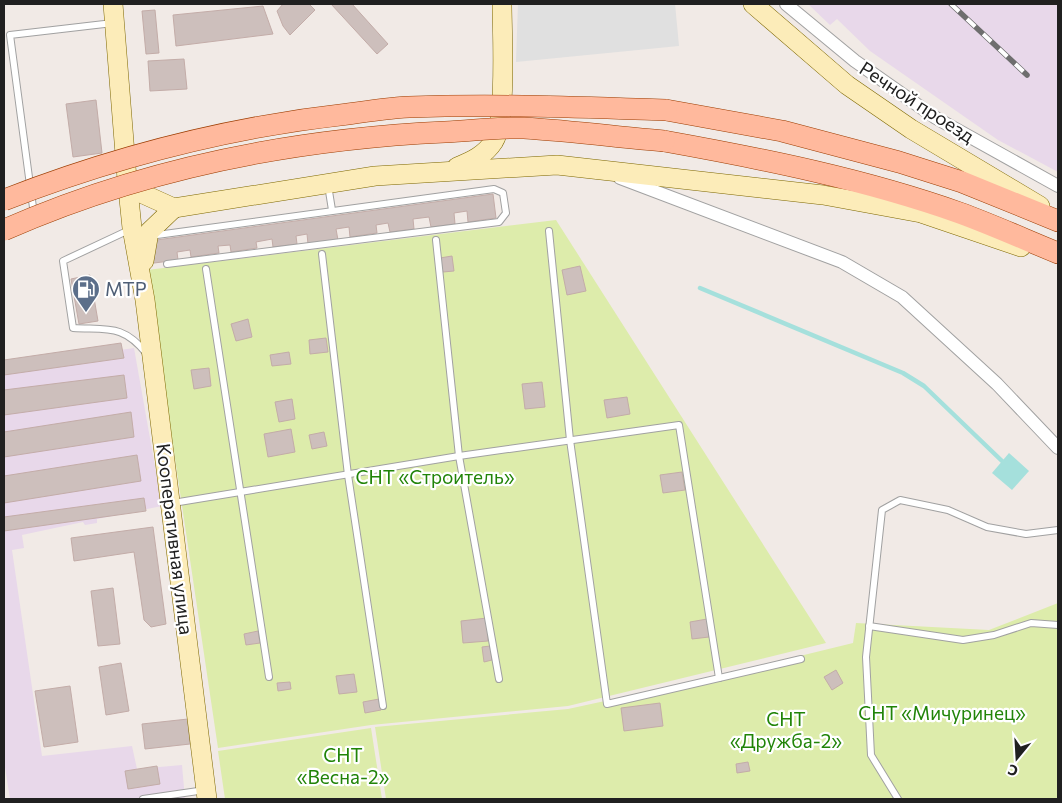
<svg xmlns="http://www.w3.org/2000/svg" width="1062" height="803" font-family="Commissioner,sans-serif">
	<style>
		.industrial { fill: #e8d8ea }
		.grass { fill: #ddecab }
		.parking { fill: #e0e0e0 }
		.water { fill: #a5e0dc }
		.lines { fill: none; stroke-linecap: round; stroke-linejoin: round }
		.stream { stroke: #a5e0dc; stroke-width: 4.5 }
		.building { fill: #cdbfbc; stroke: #c3aca8 }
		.service-casing { stroke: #a1a1a1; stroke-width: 8 }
		.minor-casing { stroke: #a1a1a1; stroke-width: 14 }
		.secondary-casing { stroke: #7d6701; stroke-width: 20 }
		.primary-casing { stroke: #9c3c00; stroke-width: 22 }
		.service { stroke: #fff; stroke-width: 6 }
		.minor { stroke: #fff; stroke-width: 12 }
		.secondary { stroke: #fcecb9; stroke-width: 19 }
		.primary { stroke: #ffb99d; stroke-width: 21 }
		.rail-casing { stroke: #6e6e6e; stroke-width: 5.5 }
		.rail { stroke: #fff; stroke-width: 4; stroke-dasharray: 11; stroke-linecap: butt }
		.primary-bridge-casing { stroke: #9c3c00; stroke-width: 22; stroke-linecap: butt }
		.primary-bridge { stroke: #ffb99d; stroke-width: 21 }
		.labels { text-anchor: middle; stroke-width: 4.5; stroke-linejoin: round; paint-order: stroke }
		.street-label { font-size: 19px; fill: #202020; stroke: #fff }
		.service-label { font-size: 19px; fill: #4e5e75; stroke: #fff; text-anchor: start }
		.park-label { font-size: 19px; fill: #218408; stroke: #fff }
	</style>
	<rect width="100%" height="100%" fill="#f1eae6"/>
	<!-- industrial -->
	<g class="industrial">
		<path d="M808 4H1058V172L998 140 870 51 837 19 830 25Z"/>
		<path d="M134 348 162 506 97 519V523L85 525 83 522 22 535 24 548 12 550 42 756 132 746 137 769 182 765 185 799H10L4 761V367Z"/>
	</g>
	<!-- grass -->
	<g class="grass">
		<path d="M556 220 826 643 568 706 371 725 218 748 147 270Z"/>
		<path d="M1058 603V799H386L375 727 568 709 697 681 853 643 856 623 989 630Z"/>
		<path d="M371 728 382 799H225L218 751Z"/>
	</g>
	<!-- parking -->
	<path class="parking" d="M518 4H675L679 46 516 62Z"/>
	<!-- water -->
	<path class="water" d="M1009 453 1029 471 1012 490 992 473Z"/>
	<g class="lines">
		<!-- stream -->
		<path class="stream" d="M700 288 903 373 924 386 1002 461"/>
	</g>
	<!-- building -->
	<g class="building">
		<path d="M283 4H309L315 10 290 35 283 26 277 11Z"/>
		<path d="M331 4H352L388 44 377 54Z"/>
		<path d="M263 6 273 34 176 46 173 15Z"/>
		<path d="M155 10 159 53 146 54 142 11Z"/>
		<path d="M184 59 187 89 150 91 148 61Z"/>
		<path d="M96 100 102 153 73 157 66 104Z"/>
		<path d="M493 194 496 218 468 222 467 211 454 213 455 224 431 227 429 217 413 219 414 229 390 232 388 223 376 225 377 233 350 237 349 227 336 229 338 240 308 244 307 234 296 236 297 244 273 247 272 239 256 242 257 248 231 252 230 245 218 246 219 253 191 257 190 250 177 252 178 260 154 263 149 241Z"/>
		<path d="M452 256 454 271 443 272 440 258Z"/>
		<path d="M580 266 586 291 567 295 562 270Z"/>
		<path d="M90 275 98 321 79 324 71 279Z"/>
		<path d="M248 319 252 337 236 341 231 324Z"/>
		<path d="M326 338 328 352 310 354 309 340Z"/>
		<path d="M121 343 124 358 4 375V360Z"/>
		<path d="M289 352 291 364 272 366 270 355Z"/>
		<path d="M209 368 211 386 194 389 191 370Z"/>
		<path d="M124 375 127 398 4 415V390Z"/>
		<path d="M542 382 545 407 525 409 522 384Z"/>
		<path d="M627 397 630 414 607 418 604 400Z"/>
		<path d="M292 399 295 419 279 422 275 402Z"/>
		<path d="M131 412 134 437 4 457V432Z"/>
		<path d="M291 429 295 452 268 457 264 434Z"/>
		<path d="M324 432 327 446 312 449 309 435Z"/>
		<path d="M137 455 141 481 4 503V476Z"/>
		<path d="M682 472 685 490 663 493 660 475Z"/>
		<path d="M144 498 146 511 4 531V517Z"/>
		<path d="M153 527 166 624 151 627 144 620 134 552 74 561 71 538Z"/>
		<path d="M113 588 120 644 98 646 91 591Z"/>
		<path d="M487 618 488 641 463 643 461 621Z"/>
		<path d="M707 619 709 637 692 639 690 622Z"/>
		<path d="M258 631 260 643 246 645 244 634Z"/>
		<path d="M490 646 492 660 484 662 482 647Z"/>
		<path d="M121 663 129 711 106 715 99 667Z"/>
		<path d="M836 670 843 683 832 690 824 677Z"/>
		<path d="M354 674 357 692 339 694 336 676Z"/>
		<path d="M290 682 291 689 278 691 277 683Z"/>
		<path d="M70 686 78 742 44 747 35 691Z"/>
		<path d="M379 699 381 710 365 713 363 702Z"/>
		<path d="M660 703 663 726 624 731 621 708Z"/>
		<path d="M188 719 190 744 145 749 142 724Z"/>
		<path d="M748 762 750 771 737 773 736 764Z"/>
		<path d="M157 766 160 784 128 789 125 771Z"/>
	</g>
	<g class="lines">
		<!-- service casing -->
		<g class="service-casing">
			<g id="service">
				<path d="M328 185 332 210"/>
				<path d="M34 215 10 35 113 23"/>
				<path d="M129 230 63 261 73 328C108 330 123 324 147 354"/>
				<path d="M549 231 570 440 607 704 801 659"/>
				<path d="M157 235 494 189 503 193 506 213 499 222 167 264"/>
				<path d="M436 240 459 456 499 679"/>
				<path d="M322 254 348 475 383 706"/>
				<path d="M206 269 269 677"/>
				<path d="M173 503 459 456 679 425 719 678"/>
				<path d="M869 626 963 640 994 635 1031 623 1058 625"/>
				<path d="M143 799 205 790"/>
				<path d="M898 799 871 755 866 657 882 510 900 500 948 510 987 527 1026 534 1058 530"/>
			</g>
		</g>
		<!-- minor casing -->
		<g class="minor-casing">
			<g id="minor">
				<path d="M786 4 855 61 936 118 1058 186"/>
				<path d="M620 178 842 262 902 297 997 384 1058 448"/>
			</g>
		</g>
		<!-- secondary casing -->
		<g class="secondary-casing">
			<g id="secondary">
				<path d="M113 4 127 179 132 228 145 300 207 799"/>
				<path d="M753 4 847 85 911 129 1040 206"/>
				<path d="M457 167C472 161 485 155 494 141 507 122 502 31 502 4"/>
				<path d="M127 179 143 194 174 208 375 176 557 165 823 195 921 213 1021 247"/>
				<path d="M144 261 149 232 174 208"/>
			</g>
		</g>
		<!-- primary casing -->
		<g class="primary-casing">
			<g id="primary">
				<path d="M666 110 782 131 899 162 962 182 1058 221"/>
				<path d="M664 141C764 159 864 179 960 213 993 225 1026 240 1058 253"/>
			</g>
		</g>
		<!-- service -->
		<use href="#service" class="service"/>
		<!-- minor -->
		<use href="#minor" class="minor"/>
		<!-- secondary -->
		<use href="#secondary" class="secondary"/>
		<!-- primary -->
		<use href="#primary" class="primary"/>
		<!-- rail casing -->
		<g class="rail-casing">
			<path id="rail" d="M951 4 1027 75"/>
		</g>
		<!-- rail -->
		<use href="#rail" class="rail"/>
		<!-- primary-bridge casing -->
		<g class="primary-bridge-casing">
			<g id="primary-bridge">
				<path d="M4 200C114 157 230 127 348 114 368 111 388 108 409 107 494 104 580 107 666 110"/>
				<path d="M4 230C142 169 295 139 445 132 471 131 498 127 524 128 571 131 618 137 664 141"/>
			</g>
		</g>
		<!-- primary-bridge -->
		<use href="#primary-bridge" class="primary-bridge"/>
	</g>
	<!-- icons -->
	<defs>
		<g id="fuel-pin" transform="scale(1.4375)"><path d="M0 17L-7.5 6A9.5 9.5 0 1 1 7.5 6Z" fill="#5c6f8a" stroke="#fff"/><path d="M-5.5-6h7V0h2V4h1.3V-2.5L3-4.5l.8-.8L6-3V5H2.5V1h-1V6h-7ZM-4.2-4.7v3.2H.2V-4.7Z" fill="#fff"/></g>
	</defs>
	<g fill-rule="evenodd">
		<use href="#fuel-pin" x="86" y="289"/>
	</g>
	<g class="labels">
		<!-- street labels -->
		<g class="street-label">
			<text transform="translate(917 102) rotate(33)" y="7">Речной проезд</text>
			<text transform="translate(175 539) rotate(83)" y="7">Кооперативная улица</text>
		</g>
		<!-- service labels -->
		<g class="service-label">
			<text x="105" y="296">МТР</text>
		</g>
		<!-- park labels -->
		<g class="park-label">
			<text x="435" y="484">СНТ «Строитель»</text>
			<text x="942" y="720">СНТ «Мичуринец»</text>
			<text x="786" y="726">СНТ<tspan x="786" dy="22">«Дружба-2»</tspan></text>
			<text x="343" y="762">СНТ<tspan x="343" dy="22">«Весна-2»</tspan></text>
		</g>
	</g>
	<!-- border -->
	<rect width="1062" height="803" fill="none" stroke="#202020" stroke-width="10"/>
	<!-- north arrow -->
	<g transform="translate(1017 758) rotate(198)" stroke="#ffffff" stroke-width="4" paint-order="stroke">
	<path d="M0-4L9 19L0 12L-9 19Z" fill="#202020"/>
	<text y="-8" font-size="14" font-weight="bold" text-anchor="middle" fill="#202020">С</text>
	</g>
</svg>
